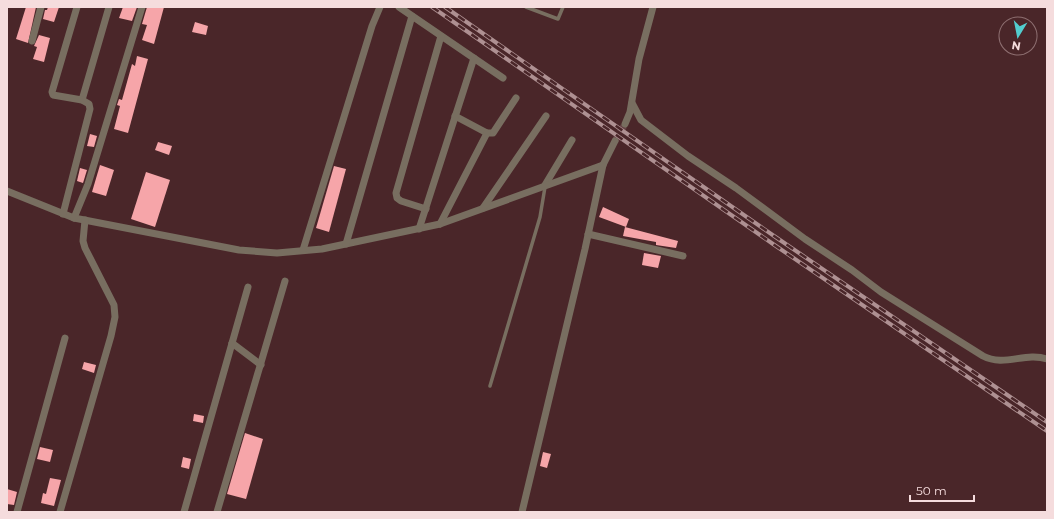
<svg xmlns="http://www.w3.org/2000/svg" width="1054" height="519" font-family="Montserrat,sans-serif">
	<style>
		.building { fill: #f6a5a9 }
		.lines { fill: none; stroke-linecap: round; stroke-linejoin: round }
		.minor-tunnel { stroke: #644144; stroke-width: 7; stroke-dasharray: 7 3.5; stroke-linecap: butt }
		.service { stroke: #786e60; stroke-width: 3.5 }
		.minor { stroke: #786e60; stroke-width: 7 }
		.rail-casing { stroke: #ae9092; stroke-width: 4 }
		.rail { stroke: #4a2629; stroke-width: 2.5; stroke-dasharray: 8; stroke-linecap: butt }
	</style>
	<rect width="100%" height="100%" fill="#4a2629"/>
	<!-- building -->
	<g class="building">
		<path d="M26 7H36L28 43 16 39Z"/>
		<path d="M48 7H59L54 22 43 19 45 10H47Z"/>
		<path d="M123 7H137L132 21 119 18Z"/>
		<path d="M147 7H164L154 44 142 40 147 25 142 24Z"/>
		<path d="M195 22 208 26 206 35 192 32Z"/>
		<path d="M39 35 50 38 44 62 33 59 37 47 34 46Z"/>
		<path d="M137 56 148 59 128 133 114 129 120 106 117 105 119 99 122 100 132 64 135 66Z"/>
		<path d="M90 134 97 136 94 147 87 146Z"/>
		<path d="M158 142 172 146 169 155 155 150Z"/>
		<path d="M100 165 114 170 106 196 92 192Z"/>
		<path d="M334 166 346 169 329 232 316 228Z"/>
		<path d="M80 168 87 170 83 183 77 181Z"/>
		<path d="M146 172 170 180 155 227 131 219Z"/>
		<path d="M603 207 629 219 626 227 599 217Z"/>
		<path d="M625 227 678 241 676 248 656 245V242L623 236Z"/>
		<path d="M644 253 661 256 658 268 642 265Z"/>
		<path d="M84 362 96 365 94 373 82 369Z"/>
		<path d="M194 414 204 416 203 423 193 421Z"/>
		<path d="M245 433 263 439 246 499 227 494Z"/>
		<path d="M40 447 53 450 50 462 37 459Z"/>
		<path d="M543 452 551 454 547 468 540 466Z"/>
		<path d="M183 457 191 459 189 469 181 467Z"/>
		<path d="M50 478 61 480 54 506 41 503 43 493 46 494Z"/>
		<path d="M7 489 17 492 14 505 7 504Z"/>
	</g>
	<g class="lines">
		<!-- minor-tunnel -->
		<path class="minor-tunnel" d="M615 141 625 124"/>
		<!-- service -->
		<g class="service">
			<path d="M526 7 558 19 563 7"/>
			<path d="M490 386 540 217 545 187"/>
		</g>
		<!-- minor -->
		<g class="minor">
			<path d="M399 7 503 78"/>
			<path d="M32 41 41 7"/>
			<path d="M82 100 109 7"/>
			<path d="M632 103 641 120 688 156 736 188 805 239 852 270 881 292 983 356C1004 367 1025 352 1047 359"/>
			<path d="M455 116 487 133H493L516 98"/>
			<path d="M625 124 630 112 639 59 653 7"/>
			<path d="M545 185 572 140"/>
			<path d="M7 191 74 218 239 250 277 253 322 249 440 224 603 165"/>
			<path d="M483 208 546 116"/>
			<path d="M426 209 401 201 397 198 396 193 441 36"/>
			<path d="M63 214 90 109 89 104 82 100 53 95 52 92 77 7"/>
			<path d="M74 218 88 184 142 7"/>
			<path d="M440 224 487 133"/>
			<path d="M419 229 474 58"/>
			<path d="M588 234 683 256"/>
			<path d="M346 244 412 16"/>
			<path d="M303 250 372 26 380 7"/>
			<path d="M232 343 261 365"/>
			<path d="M17 512 65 338"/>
			<path d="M60 512 111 336 115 317 114 305 85 248 83 241 85 220"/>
			<path d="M184 512 248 287"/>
			<path d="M217 512 285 281"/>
			<path d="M522 512 585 249 603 165 615 141"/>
		</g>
		<!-- rail casing -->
		<g class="rail-casing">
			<g id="rail">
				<path d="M432 7 773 244 1047 431"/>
				<path d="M445 7 777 238 1047 422"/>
			</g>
		</g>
		<!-- rail -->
		<use href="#rail" class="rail"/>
	</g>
	<!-- border -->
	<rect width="1054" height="519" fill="none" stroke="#f5dcdd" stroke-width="16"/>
	<!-- north arrow -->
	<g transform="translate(1018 36) rotate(190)"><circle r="19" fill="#4a2629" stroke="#8e6f71"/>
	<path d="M0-3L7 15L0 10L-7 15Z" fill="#52cdce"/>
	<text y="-6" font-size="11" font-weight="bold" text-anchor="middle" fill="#f5dcdd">N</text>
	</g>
	<!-- scale -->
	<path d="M910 495v6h64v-6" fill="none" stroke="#f5dcdd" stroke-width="2"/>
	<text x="916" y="495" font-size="12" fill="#f5dcdd" stroke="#4a2629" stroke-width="3" paint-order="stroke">50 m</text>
</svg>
